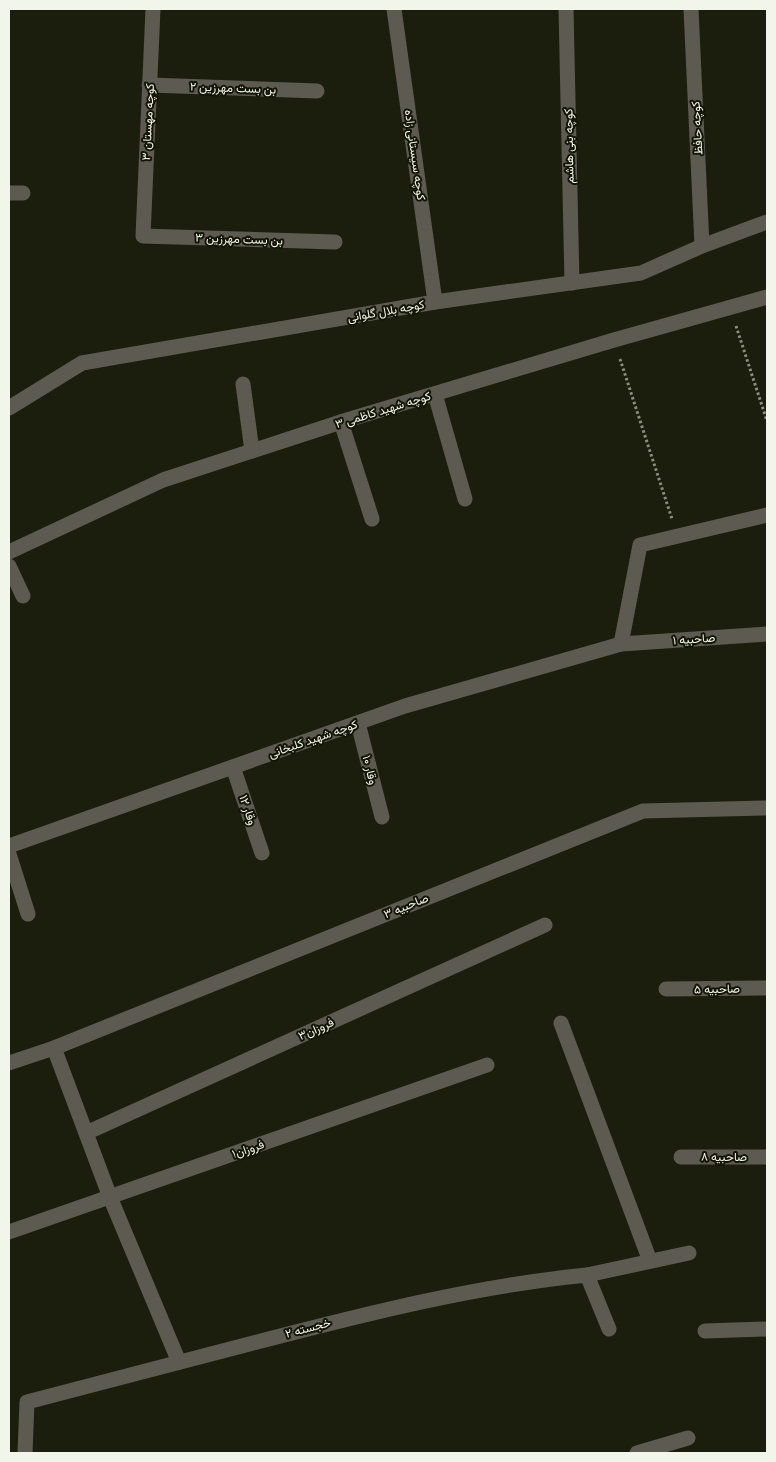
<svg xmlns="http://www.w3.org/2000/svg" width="776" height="1462" font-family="'Nunito Sans',Vazirmatn,sans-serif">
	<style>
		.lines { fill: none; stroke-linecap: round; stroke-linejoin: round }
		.path { stroke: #8a8d7f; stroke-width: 3; stroke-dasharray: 2.5 2.5; stroke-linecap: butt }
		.street { stroke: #5d5a52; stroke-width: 15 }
		.labels { text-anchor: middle; stroke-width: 4; stroke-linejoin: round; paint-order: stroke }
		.street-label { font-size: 12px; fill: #f2f5e9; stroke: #121505 }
	</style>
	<rect width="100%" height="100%" fill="#1b1e0d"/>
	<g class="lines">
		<!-- path -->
		<g class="path">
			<path d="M736 326 767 421"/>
			<path d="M620 359 672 519"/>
		</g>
		<!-- street -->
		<g class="street">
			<path d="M153 9 143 236 335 242"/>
			<path d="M394 9 435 302"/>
			<path d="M566 9 572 283"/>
			<path d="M691 9 702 246"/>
			<path d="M149 85 317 91"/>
			<path d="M9 193H23"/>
			<path d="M243 384 252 451"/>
			<path d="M435 394 465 499"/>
			<path d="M9 408 82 363 435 302 641 273 702 246 767 222"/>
			<path d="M341 422 372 519"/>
			<path d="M9 552 163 480 347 420 614 340 767 297"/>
			<path d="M9 566 23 596"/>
			<path d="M621 644 640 545 767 515"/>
			<path d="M358 723 382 817"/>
			<path d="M233 767 262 853"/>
			<path d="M9 846 405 706 621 644 767 634"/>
			<path d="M9 854 28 914"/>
			<path d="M666 989 767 988"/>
			<path d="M561 1023 650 1261"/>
			<path d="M54 1048 110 1197 179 1362"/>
			<path d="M9 1063 54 1048 643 811 767 808"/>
			<path d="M86 1133 545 925"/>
			<path d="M681 1157H767"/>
			<path d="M9 1232 487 1065"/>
			<path d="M587 1275 689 1253"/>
			<path d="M705 1331 767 1329"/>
			<path d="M25 1453 27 1402C105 1381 183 1361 261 1341 369 1313 476 1286 587 1275L609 1329"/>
			<path d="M637 1453 688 1438"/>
		</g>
	</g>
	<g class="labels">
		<!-- street labels -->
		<g class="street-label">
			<text transform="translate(233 88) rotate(2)" y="4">بن بست مهرزین ۲</text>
			<text transform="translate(148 122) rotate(-87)" y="4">کوچه مهستان ۳</text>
			<text transform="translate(697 128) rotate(-93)" y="4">کوچه حافظ</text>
			<text transform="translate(569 146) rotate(-91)" y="4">کوچه بنی هاشم</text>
			<text transform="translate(415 155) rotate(82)" y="4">کوچه سیستانی زاده</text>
			<text transform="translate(239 239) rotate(2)" y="4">بن بست مهرزین ۳</text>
			<text transform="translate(386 311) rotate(-10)" y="4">کوچه بلال گلوانی</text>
			<text transform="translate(383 410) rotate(-17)" y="4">کوچه شهید کاظمی ۳</text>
			<text transform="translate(694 639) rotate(-4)" y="4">صاحبیه ۱</text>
			<text transform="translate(313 739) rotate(-19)" y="4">کوچه شهید کلبخانی</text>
			<text transform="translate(370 770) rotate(76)" y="4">وقار ۱۰</text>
			<text transform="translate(248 810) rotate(71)" y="4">وقار ۱۲</text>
			<text transform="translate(406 906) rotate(-22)" y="4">صاحبیه ۳</text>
			<text transform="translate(717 989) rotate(-1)" y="4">صاحبیه ۵</text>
			<text transform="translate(316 1029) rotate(-24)" y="4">فروزان۳</text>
			<text transform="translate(248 1149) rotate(-19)" y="4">فروزان۱</text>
			<text x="724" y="1161">صاحبیه ۸</text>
			<text transform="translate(308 1328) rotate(-15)" y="4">خجسته ۲</text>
		</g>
	</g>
	<!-- border -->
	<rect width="776" height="1462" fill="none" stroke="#f2f5e9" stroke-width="20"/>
</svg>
